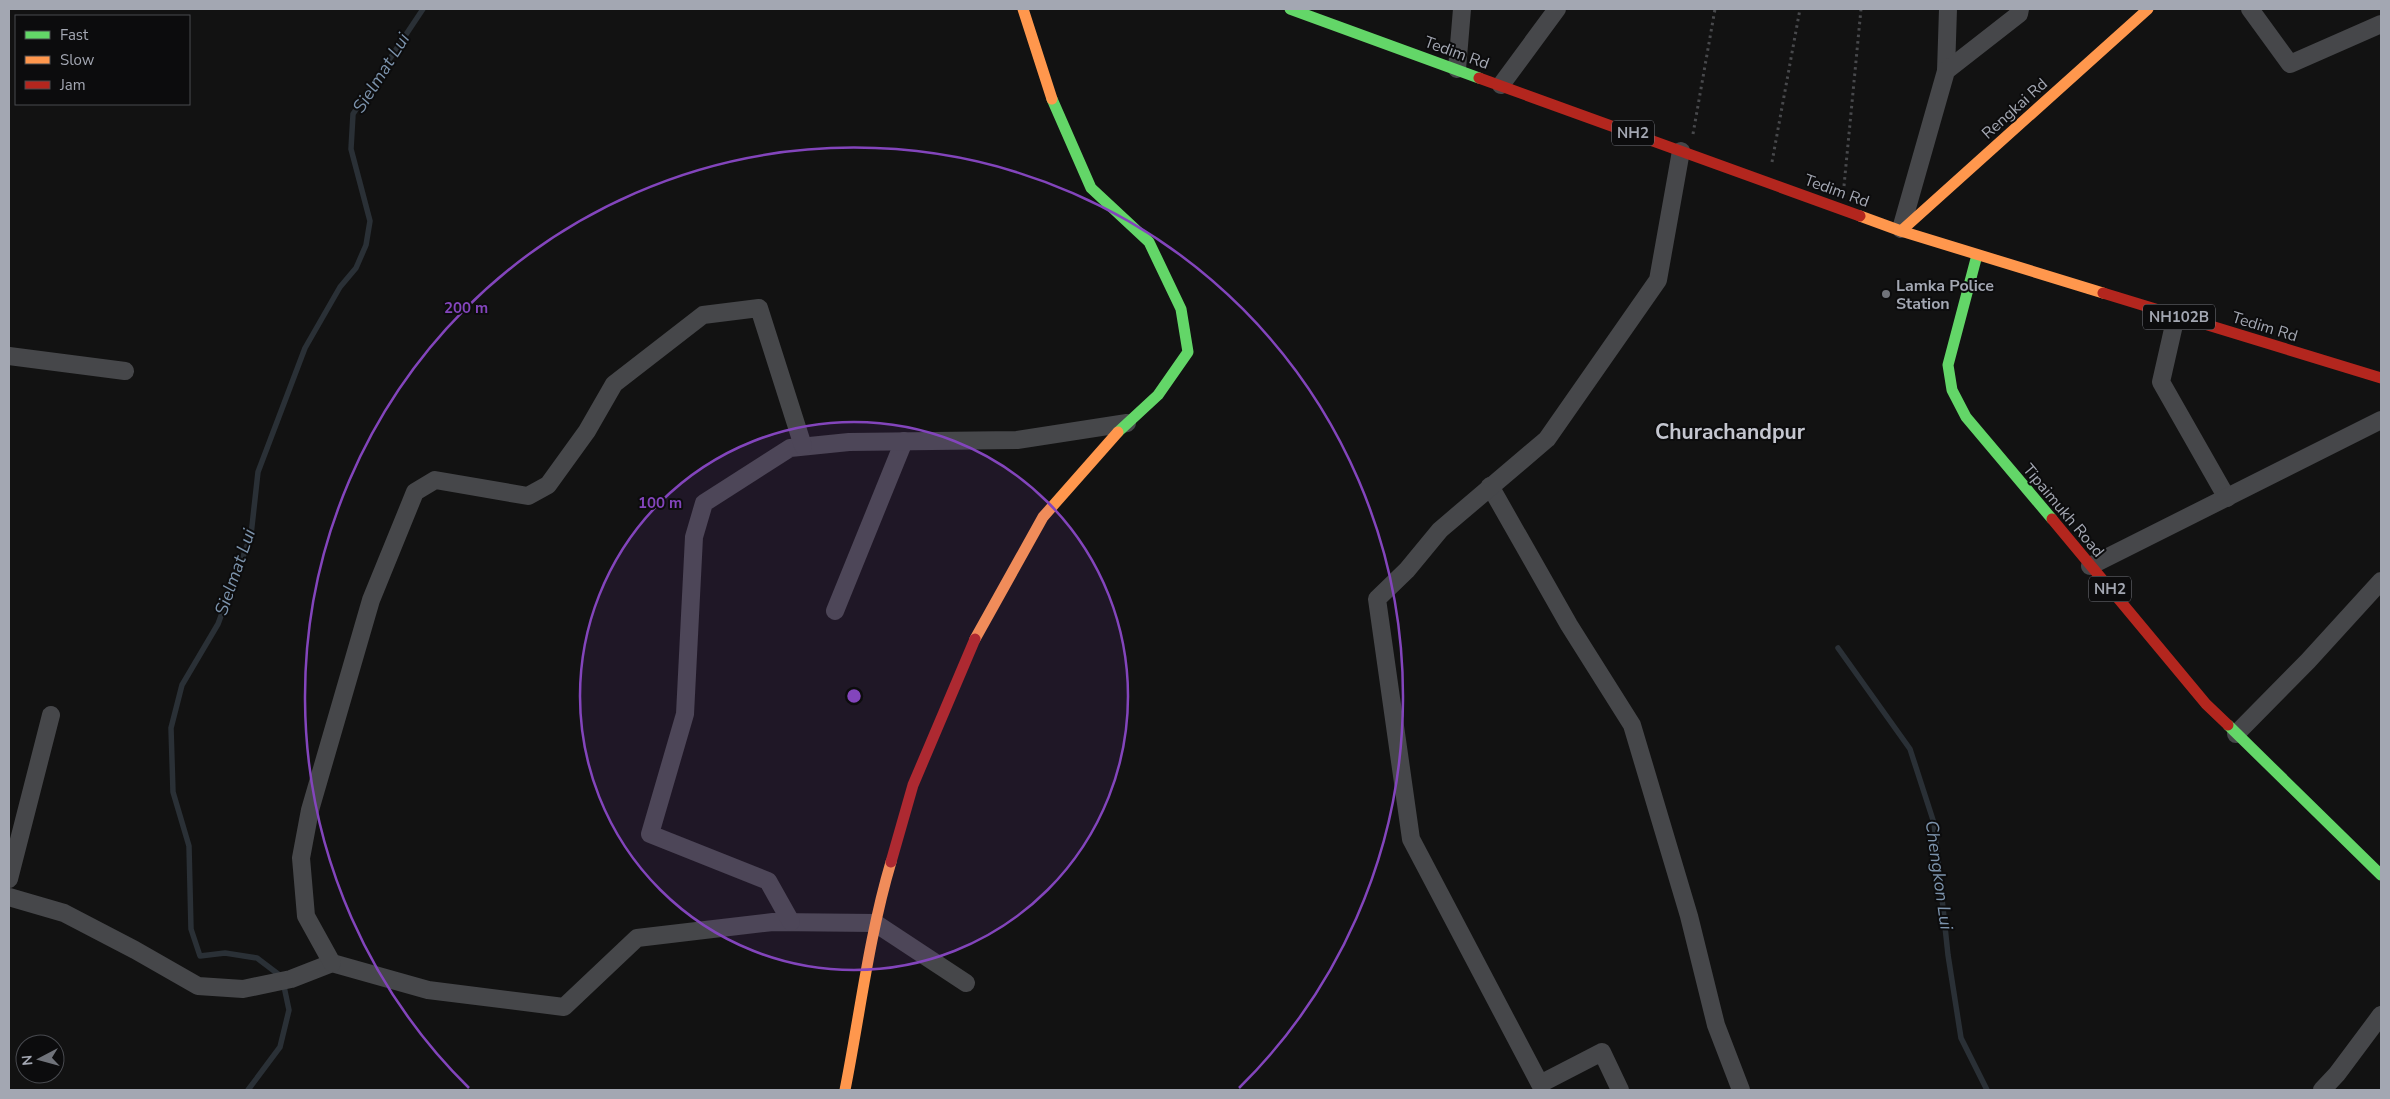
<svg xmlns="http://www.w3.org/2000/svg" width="2390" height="1099" font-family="'Nunito Sans',sans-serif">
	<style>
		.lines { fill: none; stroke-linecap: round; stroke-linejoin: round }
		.stream { stroke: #2a3036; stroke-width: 5.5 }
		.path { stroke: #48494c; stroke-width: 3; stroke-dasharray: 2.5 4; stroke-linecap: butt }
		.street { stroke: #46474a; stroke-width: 18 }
		.fast { stroke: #63d668; stroke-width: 11 }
		.slow { stroke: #ff974d; stroke-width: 11 }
		.jam { stroke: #b3261e; stroke-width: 11 }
		.ring { fill: none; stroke: #8345bc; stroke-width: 2.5 }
		.poi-dot { fill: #70737a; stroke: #0c0c0d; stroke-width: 2 }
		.labels { text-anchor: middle; stroke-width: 4; stroke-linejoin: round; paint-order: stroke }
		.shield { fill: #0c0c0d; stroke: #767880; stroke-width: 1 }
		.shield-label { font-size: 15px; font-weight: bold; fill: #a3a7b2 }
		.street-label { font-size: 16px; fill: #a3a7b2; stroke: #0c0c0d }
		.poi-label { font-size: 16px; font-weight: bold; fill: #a3a7b2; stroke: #0c0c0d; text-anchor: start }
		.water-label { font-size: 18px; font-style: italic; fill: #7c93ac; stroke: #0c0c0d }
		.district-label { font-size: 21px; font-weight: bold; fill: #c4c6cf; stroke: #0c0c0d }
		.centre { fill: #8345bc; stroke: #0c0c0d; stroke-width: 2.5 }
		.ring-label { font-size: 15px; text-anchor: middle; font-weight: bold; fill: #8345bc; stroke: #0c0c0d; stroke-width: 4; stroke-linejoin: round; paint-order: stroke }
	</style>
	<rect width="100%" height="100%" fill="#121212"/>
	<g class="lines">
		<!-- stream -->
		<g class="stream">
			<path d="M1838 648 1910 749 1934 823 1948 955 1961 1038 1987 1090"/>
			<path d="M248 1090 280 1047 289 1010 282 977 257 958 225 953 200 956 191 929 189 846 173 792 171 728 182 685 218 624 251 535 258 472 305 348 340 287 356 268 366 245 370 221 351 149 353 114 423 9"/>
		</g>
		<!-- path -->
		<g class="path">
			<path d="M1693 134 1715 9"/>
			<path d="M1772 162 1800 9"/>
			<path d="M1844 186 1861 9"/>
		</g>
		<!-- street -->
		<g class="street">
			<path d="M2250 9 2290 64 2381 24"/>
			<path d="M1457 69 1462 9"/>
			<path d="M1946 71 1948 9"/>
			<path d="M1501 85 1557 9"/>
			<path d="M1901 229 1946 71 2019 14 2020 9"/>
			<path d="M2176 316 2161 382 2227 498"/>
			<path d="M9 356 125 371"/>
			<path d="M1490 486 1569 625 1632 725 1689 916 1716 1025 1741 1090"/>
			<path d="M2090 566 2381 420"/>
			<path d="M835 611 904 441"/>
			<path d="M2236 734 2308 661 2381 581"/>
			<path d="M9 879 51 715"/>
			<path d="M9 897 64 913 135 950 198 986 243 989 291 979 332 963 428 990 564 1007 637 938 773 922 875 923 966 983"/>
			<path d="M791 922 768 881 650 834 685 714 694 537 704 503 790 448 849 442 1017 440 1127 423"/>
			<path d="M332 963 306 916 301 858 310 810 371 600 415 492 435 480 528 496 548 485 587 431 614 384 703 315 759 308 803 446"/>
			<path d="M1620 1090 1602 1052 1540 1084 1411 839 1377 599 1407 570 1440 530 1547 439 1658 280 1681 151"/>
			<path d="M2322 1090 2337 1074 2381 1015"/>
		</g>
		<!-- fast -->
		<g class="fast">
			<path d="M1290 9 1479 78"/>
			<path d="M1052 99 1091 188 1149 242 1181 309 1188 352 1158 395 1118 432"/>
			<path d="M1977 255 1948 365 1952 390 1966 417 2052 519"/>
			<path d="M2228 725 2381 875"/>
		</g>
		<!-- slow -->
		<g class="slow">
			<path d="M1023 9 1052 99"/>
			<path d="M1860 216 1901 231 2103 293"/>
			<path d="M1901 231 2148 9"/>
			<path d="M975 639 1043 517 1118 432"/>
			<path d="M845 1090C860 1014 869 936 891 862"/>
		</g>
		<!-- jam -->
		<g class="jam">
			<path d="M1479 78 1860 216"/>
			<path d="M2103 293 2381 378"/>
			<path d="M2052 519 2206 704 2228 725"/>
			<path d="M891 862 913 785 975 639"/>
		</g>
	</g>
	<!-- distance rings -->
	<circle cx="854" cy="696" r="274" fill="#8345bc" fill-opacity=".12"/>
	<g class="ring">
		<circle cx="854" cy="696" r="274"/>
		<path d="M469 1088A549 549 0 1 1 1239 1088"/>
	</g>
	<!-- markers -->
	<circle class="poi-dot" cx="1886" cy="294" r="5"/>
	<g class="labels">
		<!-- shield labels -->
		<g class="shield">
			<rect x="1612" y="120.5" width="42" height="25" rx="4"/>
			<rect x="2143" y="304.5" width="72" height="25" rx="4"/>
			<rect x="2089" y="576.5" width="42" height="25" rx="4"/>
		</g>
		<g class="shield-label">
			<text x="1633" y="138">NH2</text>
			<text x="2179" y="322">NH102B</text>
			<text x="2110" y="594">NH2</text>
		</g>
		<!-- street labels -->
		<g class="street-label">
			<text transform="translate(1457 52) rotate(20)" y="6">Tedim Rd</text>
			<text transform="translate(2014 108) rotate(-42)" y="6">Rengkai Rd</text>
			<text transform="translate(1837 190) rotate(20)" y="6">Tedim Rd</text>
			<text transform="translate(2265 326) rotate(17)" y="6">Tedim Rd</text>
			<text transform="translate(2064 510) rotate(50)" y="6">Tipaimukh Road</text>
		</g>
		<!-- poi labels -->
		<g class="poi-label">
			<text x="1896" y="291">Lamka Police<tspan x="1896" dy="18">Station</tspan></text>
		</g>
		<!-- water labels -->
		<g class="water-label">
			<text transform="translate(381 73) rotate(-58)" y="6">Sielmat Lui</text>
			<text transform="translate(235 572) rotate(-71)" y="6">Sielmat Lui</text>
			<text transform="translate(1939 875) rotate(82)" y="6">Chengkon Lui</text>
		</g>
		<!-- district labels -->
		<g class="district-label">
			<text x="1730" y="439">Churachandpur</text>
		</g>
	</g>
	<circle cx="854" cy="696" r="8" class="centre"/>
	<g class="ring-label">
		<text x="466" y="313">200 m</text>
		<text x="660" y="508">100 m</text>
	</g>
	<!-- border -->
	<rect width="2390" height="1099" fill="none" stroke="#a3a7b2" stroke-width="20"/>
	<!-- legend -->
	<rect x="15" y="15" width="175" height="90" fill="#0c0c0d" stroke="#484a4f"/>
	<rect x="25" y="31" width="25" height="8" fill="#63d668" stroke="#484a4f"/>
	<text x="60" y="40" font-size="15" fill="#a3a7b2">Fast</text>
	<rect x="25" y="56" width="25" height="8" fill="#ff974d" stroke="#484a4f"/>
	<text x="60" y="65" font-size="15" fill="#a3a7b2">Slow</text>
	<rect x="25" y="81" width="25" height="8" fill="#b3261e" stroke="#484a4f"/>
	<text x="60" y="90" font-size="15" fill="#a3a7b2">Jam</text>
	<!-- north arrow -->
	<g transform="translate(40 1059) rotate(264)"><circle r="24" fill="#0c0c0d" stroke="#484a4f"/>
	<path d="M0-4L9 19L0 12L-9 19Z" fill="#70737a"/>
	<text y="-8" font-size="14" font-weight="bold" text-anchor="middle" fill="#a3a7b2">N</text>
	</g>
</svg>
